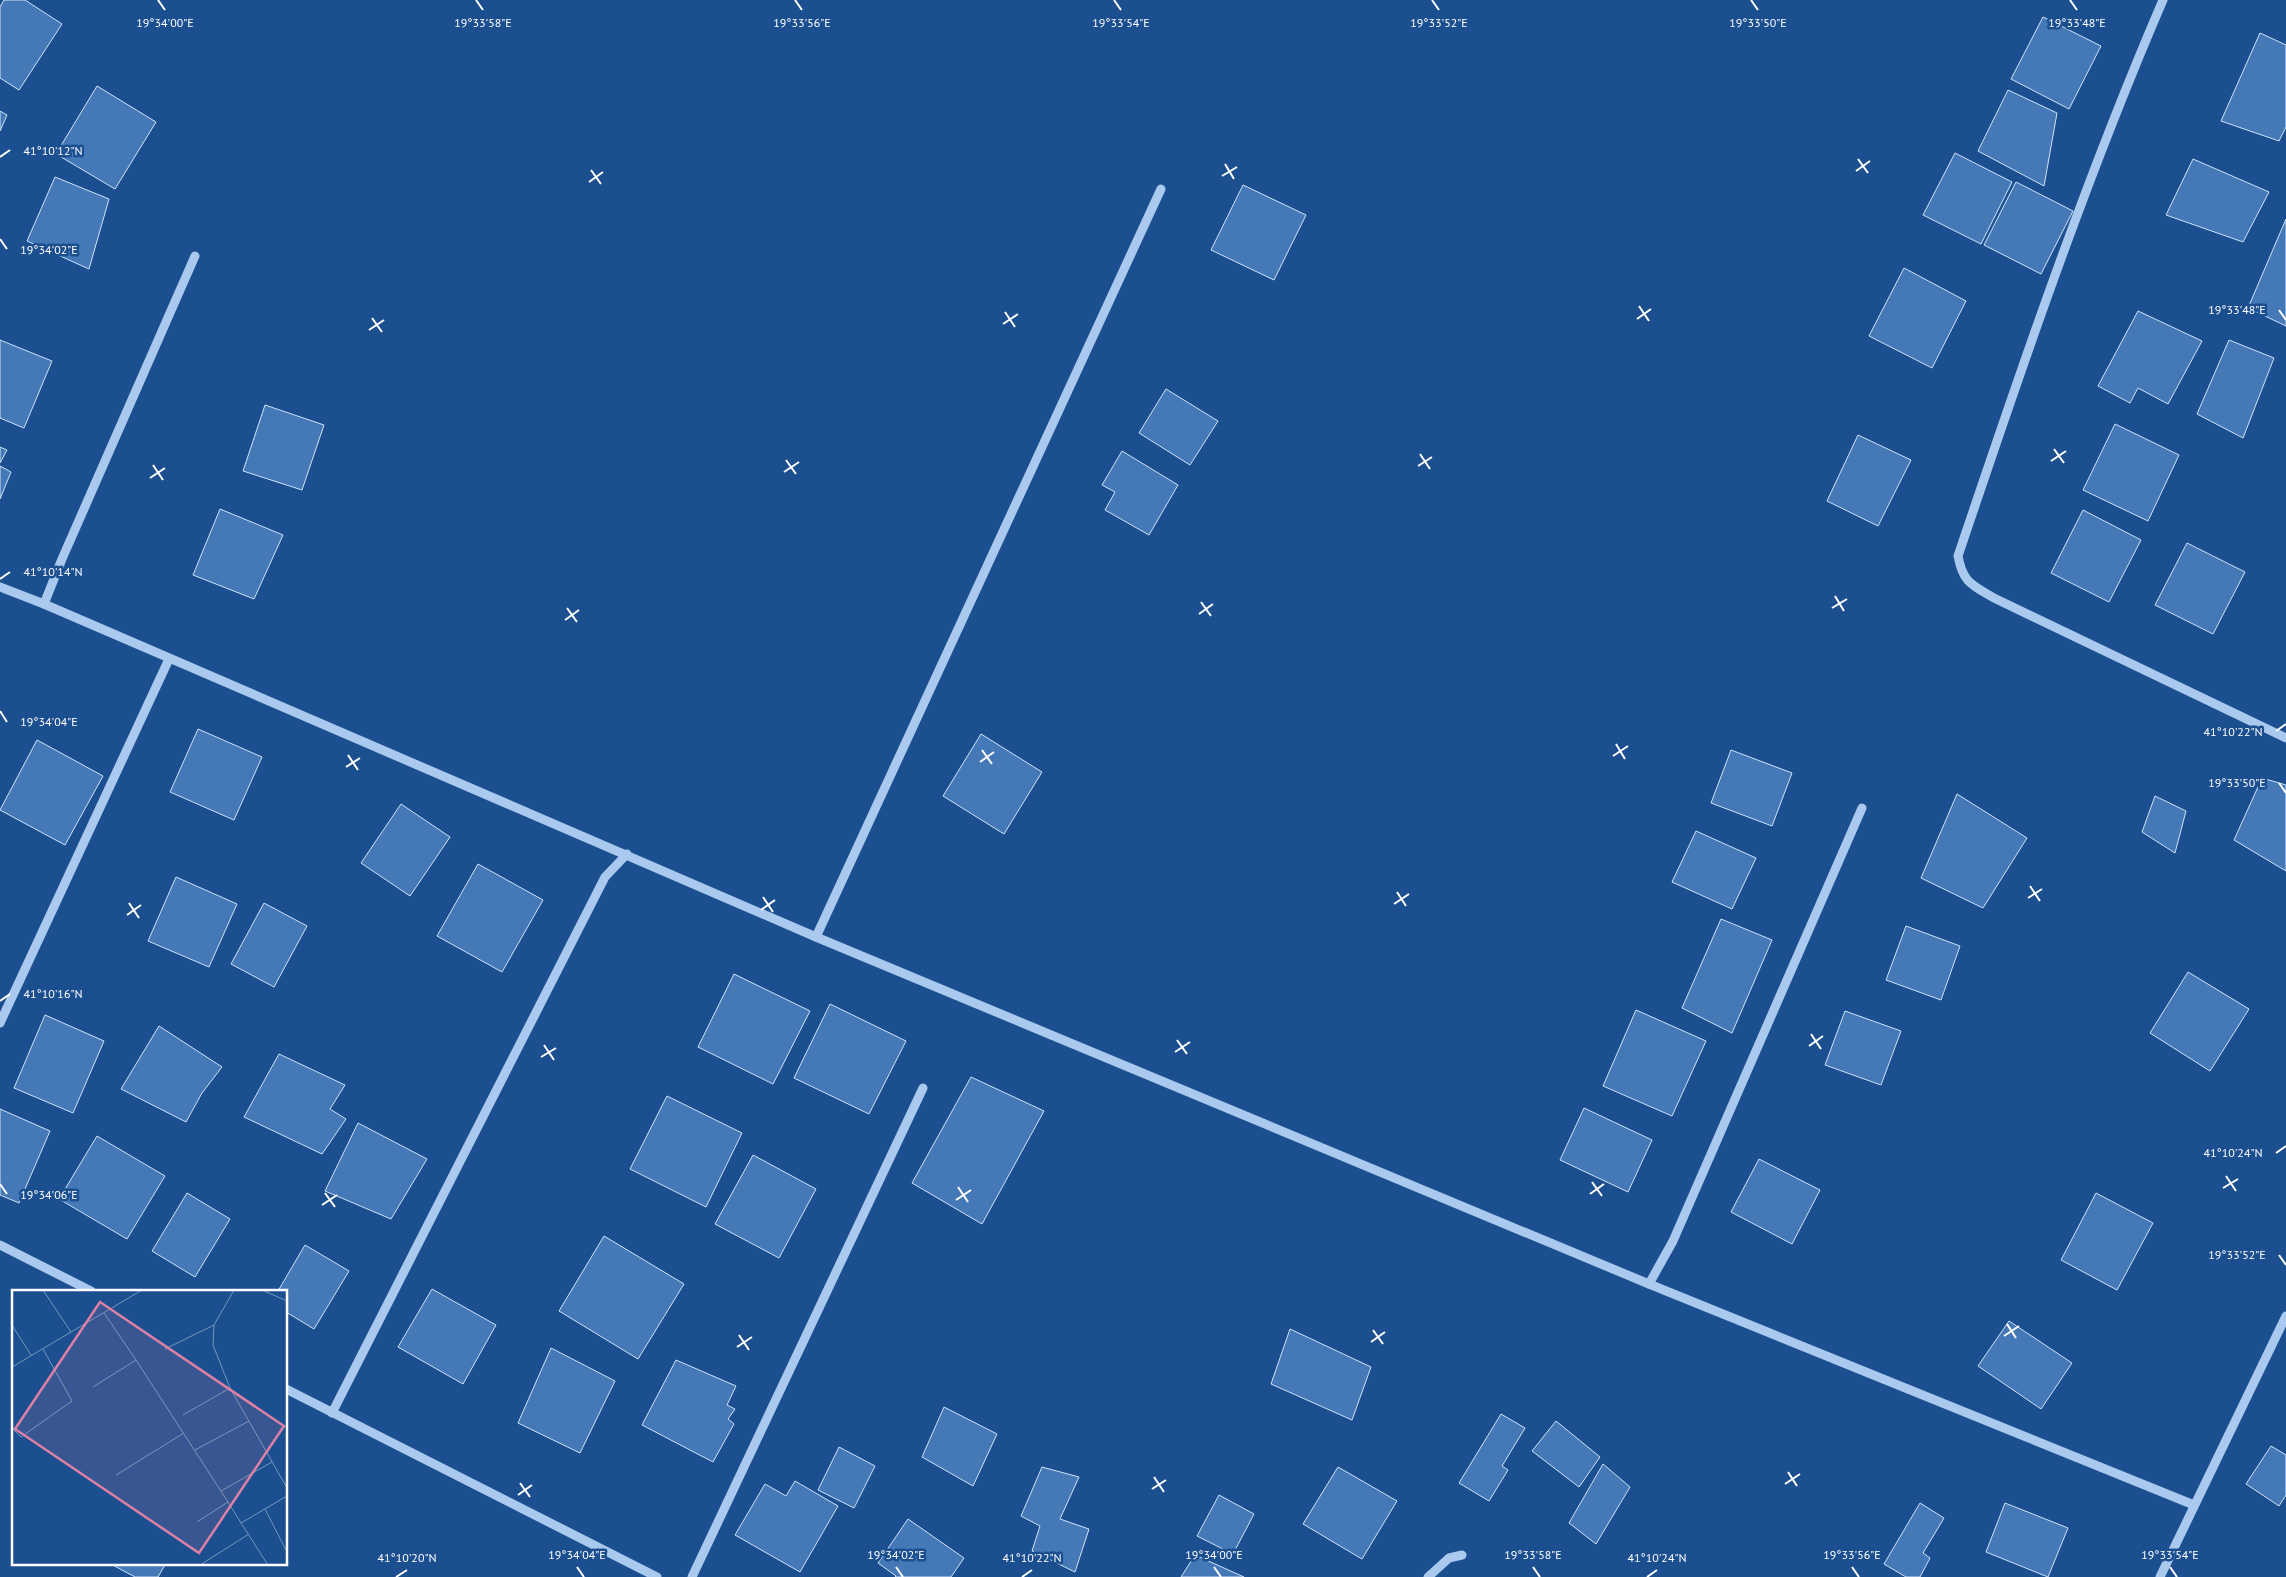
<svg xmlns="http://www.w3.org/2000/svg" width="2286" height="1577" font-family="'PT Sans',sans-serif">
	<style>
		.building { fill: #4478b7; stroke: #cfe3fa }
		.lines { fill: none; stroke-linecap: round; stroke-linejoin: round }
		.minor { stroke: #a9c9ee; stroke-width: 9 }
		.ticks { fill: none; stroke: #fff; stroke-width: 2 }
		.inset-road { fill: none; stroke: #7695bc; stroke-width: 1 }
		.view { fill: #dd80a5; fill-opacity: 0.15; stroke: #dd80a5; stroke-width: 2.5 }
		.inset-edge { fill: none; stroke: #fff; stroke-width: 2.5 }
		.ticks-label { font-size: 12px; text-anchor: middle; fill: #fff; stroke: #1b4f8f; stroke-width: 5; stroke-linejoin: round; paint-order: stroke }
	</style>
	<rect width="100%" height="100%" fill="#1b4f8f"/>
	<!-- building -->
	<g class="building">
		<path d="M4 0H25L62 24 19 90 0 78V7Z"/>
		<path d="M2043 17 2101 46 2069 109 2011 79Z"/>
		<path d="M2260 33 2286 45V127L2279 141 2221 121Z"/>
		<path d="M97 86 156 122 115 189 56 154Z"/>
		<path d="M2008 90 2057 113 2044 186 1978 151Z"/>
		<path d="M0 111 7 115 0 131Z"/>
		<path d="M1955 153 2012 182 1981 244 1923 215Z"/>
		<path d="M2193 159 2269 192 2243 242 2166 215Z"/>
		<path d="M55 177 109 199 89 269 27 241Z"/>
		<path d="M2016 182 2073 211 2041 274 1984 245Z"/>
		<path d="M1243 185 1306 215 1274 280 1211 250Z"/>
		<path d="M2286 219V326L2248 308Z"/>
		<path d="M1904 268 1966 301 1932 368 1869 336Z"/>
		<path d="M2138 311 2202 341 2168 404 2138 388 2130 403 2098 386Z"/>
		<path d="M0 340 52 361 24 428 0 418Z"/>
		<path d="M2229 340 2274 358 2243 438 2197 414Z"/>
		<path d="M1166 389 1218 421 1190 465 1139 433Z"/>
		<path d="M265 405 324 425 302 490 243 471Z"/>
		<path d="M2115 424 2179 455 2148 521 2083 490Z"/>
		<path d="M1858 435 1911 460 1878 526 1827 501Z"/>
		<path d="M0 447 7 450 0 463Z"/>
		<path d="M1122 451 1178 485 1149 535 1105 510 1115 492 1102 485Z"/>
		<path d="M0 466 11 472 0 499Z"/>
		<path d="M220 509 283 535 254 599 193 575Z"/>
		<path d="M2083 510 2141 540 2109 602 2051 573Z"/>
		<path d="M2187 543 2245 572 2213 634 2155 605Z"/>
		<path d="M198 729 262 757 234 820 170 792Z"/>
		<path d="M981 734 1042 772 1004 834 943 796Z"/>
		<path d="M37 740 103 776 65 845 0 810Z"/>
		<path d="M1731 750 1792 773 1772 826 1711 803Z"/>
		<path d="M2262 778 2286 785V871L2234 840Z"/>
		<path d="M1957 794 2027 838 1983 908 1921 878Z"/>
		<path d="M2155 796 2186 811 2175 853 2142 832Z"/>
		<path d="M401 804 450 837 410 896 361 863Z"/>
		<path d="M1696 831 1756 858 1732 909 1672 882Z"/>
		<path d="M478 864 543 900 502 972 437 936Z"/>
		<path d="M176 877 237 904 209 967 148 941Z"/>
		<path d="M264 903 307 926 274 987 231 964Z"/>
		<path d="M1721 919 1772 940 1732 1033 1682 1008Z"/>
		<path d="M1906 926 1960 946 1941 1000 1886 980Z"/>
		<path d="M2188 972 2249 1009 2210 1071 2150 1033Z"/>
		<path d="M734 974 810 1011 773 1084 698 1047Z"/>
		<path d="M830 1004 906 1041 869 1114 794 1078Z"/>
		<path d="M1636 1010 1706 1041 1672 1116 1603 1086Z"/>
		<path d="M1845 1011 1901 1031 1881 1085 1825 1065Z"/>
		<path d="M45 1015 104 1041 73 1113 14 1088Z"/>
		<path d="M159 1026 222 1067 202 1093 186 1122 121 1089Z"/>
		<path d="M279 1054 345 1085 330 1109 346 1119 322 1154 244 1117Z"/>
		<path d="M971 1077 1044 1111 982 1224 912 1183Z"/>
		<path d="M667 1096 742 1133 706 1207 630 1169Z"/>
		<path d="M1584 1108 1652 1140 1628 1192 1560 1160Z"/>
		<path d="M0 1109 50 1131 19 1203 0 1195Z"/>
		<path d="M358 1123 427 1159 391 1219 325 1191Z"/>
		<path d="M97 1136 165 1176 127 1239 59 1199Z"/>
		<path d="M753 1155 816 1189 779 1258 715 1224Z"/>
		<path d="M1759 1159 1820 1190 1792 1244 1731 1212Z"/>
		<path d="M187 1193 230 1219 195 1277 152 1251Z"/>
		<path d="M2096 1193 2153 1223 2117 1290 2061 1260Z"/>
		<path d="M604 1236 684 1284 638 1359 559 1311Z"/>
		<path d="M305 1245 349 1271 314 1329 286 1312V1291H278Z"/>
		<path d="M432 1289 496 1325 463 1384 398 1347Z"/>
		<path d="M2009 1321 2072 1363 2041 1409 1978 1366Z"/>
		<path d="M1290 1329 1371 1367 1352 1420 1271 1384Z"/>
		<path d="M551 1348 615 1381 580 1453 518 1423Z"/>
		<path d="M676 1360 736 1386 727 1405 735 1409 728 1419 734 1424 713 1462 642 1425Z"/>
		<path d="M944 1407 997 1434 973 1486 922 1457Z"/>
		<path d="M1501 1414 1525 1428 1502 1466 1508 1470 1489 1501 1459 1483Z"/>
		<path d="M1556 1421 1600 1457 1579 1487 1532 1451Z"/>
		<path d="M2271 1446 2286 1455V1495L2279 1506 2246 1484Z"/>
		<path d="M839 1447 875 1466 854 1508 818 1490Z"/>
		<path d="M1603 1464 1630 1487 1596 1544 1569 1523Z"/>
		<path d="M1042 1467 1079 1477 1060 1519 1089 1529 1075 1572 1032 1551 1040 1526 1021 1516Z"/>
		<path d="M1338 1467 1397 1501 1362 1559 1303 1524Z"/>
		<path d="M795 1481 838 1506 800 1572 735 1535 765 1484 786 1496Z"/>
		<path d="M1219 1495 1254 1514 1233 1554 1197 1536Z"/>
		<path d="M1920 1503 1944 1518 1923 1553 1930 1558 1920 1577H1906L1884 1564Z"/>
		<path d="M2005 1503 2068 1528 2048 1577 1986 1552Z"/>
		<path d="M908 1519 964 1558 951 1577H895L896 1576 878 1563Z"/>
		<path d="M1195 1555 1244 1577H1181Z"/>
		<path d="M109 1563H166L158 1577H135Z"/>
	</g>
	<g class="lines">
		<!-- minor -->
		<g class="minor">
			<path d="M2163 0C2085 181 2021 369 1958 556 1963 583 1972 585 1994 598L2286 738"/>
			<path d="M0 587 44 604 62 559 195 256"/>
			<path d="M44 604 816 937 1649 1284"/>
			<path d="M1862 808 1673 1241 1649 1284 2194 1505"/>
			<path d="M816 937 1161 189"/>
			<path d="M0 1023 169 659"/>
			<path d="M0 1245 91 1291"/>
			<path d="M286 1389 657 1577"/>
			<path d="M332 1413 605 877 627 854"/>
			<path d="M692 1577 923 1088"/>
			<path d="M1428 1577 1449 1558 1462 1555"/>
			<path d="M2160 1577 2286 1316"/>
		</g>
	</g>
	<!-- ticks -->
	<path class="ticks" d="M158 0 165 10M476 0 483 10M795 0 802 10M1114 0 1121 10M1432 0 1439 10M1751 0 1758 10M2070 0 2077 10M0 157 10 150M1858 159 1868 173M1225 164 1234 179M591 170 601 184M1856 171 1870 161M1222 176 1237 167M589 182 603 172M0 239 7 249M1639 306 1649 321M2279 310 2286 320M1005 312 1015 327M372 318 382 332M1637 319 1651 309M1003 324 1018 314M369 330 384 320M2054 449 2064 463M1420 454 1430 469M786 460 796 474M2051 461 2066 451M153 465 163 480M1418 466 1432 457M784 472 799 462M150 478 165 468M0 579 10 572M1835 596 1844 611M1201 602 1211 616M567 608 577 622M1832 608 1847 599M1199 614 1213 604M565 620 579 610M0 711 7 722M2276 731 2286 724M1616 744 1625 759M982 750 992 764M348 755 358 770M1613 756 1628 746M980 762 994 752M346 767 360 758M2279 783 2286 793M2030 886 2040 901M1397 892 1406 906M763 897 773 912M2028 898 2042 889M129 903 139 918M1394 904 1409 894M761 910 775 900M127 915 141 905M0 1001 10 994M1811 1034 1821 1049M1177 1040 1187 1054M544 1045 554 1060M1809 1046 1823 1036M1175 1052 1190 1042M541 1057 556 1048M2276 1153 2286 1146M2226 1176 2236 1191M1592 1182 1602 1196M0 1184 7 1194M958 1187 968 1202M2223 1188 2238 1179M325 1193 335 1207M1590 1194 1604 1184M956 1200 971 1190M322 1205 337 1195M2279 1255 2286 1265M2007 1324 2016 1338M1373 1330 1383 1344M739 1335 749 1350M2004 1336 2019 1326M1371 1342 1385 1332M737 1347 752 1337M1788 1472 1797 1486M1154 1477 1164 1492M520 1483 530 1497M1785 1484 1800 1474M1152 1489 1166 1480M518 1495 532 1485M577 1567 584 1577M896 1567 903 1577M1214 1567 1221 1577M1533 1567 1540 1577M1852 1567 1859 1577M2170 1567 2177 1577M396 1577 407 1570M1022 1577 1032 1570M1647 1577 1657 1570"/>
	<!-- overview -->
	<g transform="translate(12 1290)">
		<rect width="275" height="275" fill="#1b4f8f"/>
		<path class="inset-road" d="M31 0 59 42M222 0 202 35 201 55 218 98 275 198M250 0 275 11M0 35 19 65M153 59 202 35M124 70 216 212M0 77 130 0M81 97 124 70 92 23M171 125 218 98M0 138 9 147 60 111 31 59M183 160 237 131M104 185 172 143M209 201 260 172M253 219 275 262M185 232 216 212 229 233M188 275 237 244M256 275 229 233 275 206"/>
		<path class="view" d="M88 12 272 136 187 263 3 139Z"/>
		<rect width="275" height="275" class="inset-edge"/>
	</g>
	<g class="ticks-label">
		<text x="165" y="27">19°34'00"E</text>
		<text x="483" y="27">19°33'58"E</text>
		<text x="802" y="27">19°33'56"E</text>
		<text x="1121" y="27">19°33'54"E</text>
		<text x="1758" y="27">19°33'50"E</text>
		<text x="2077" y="27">19°33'48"E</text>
		<text x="1439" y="27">19°33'52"E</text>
		<text x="53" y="155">41°10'12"N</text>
		<text x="49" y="254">19°34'02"E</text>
		<text x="2237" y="314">19°33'48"E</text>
		<text x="53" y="576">41°10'14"N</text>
		<text x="49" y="726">19°34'04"E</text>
		<text x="2233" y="736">41°10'22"N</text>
		<text x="2237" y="787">19°33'50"E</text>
		<text x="53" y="998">41°10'16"N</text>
		<text x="2233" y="1157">41°10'24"N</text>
		<text x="49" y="1199">19°34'06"E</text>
		<text x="2237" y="1259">19°33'52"E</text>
		<text x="577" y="1559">19°34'04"E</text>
		<text x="896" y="1559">19°34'02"E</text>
		<text x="1214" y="1559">19°34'00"E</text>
		<text x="1533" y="1559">19°33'58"E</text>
		<text x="1852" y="1559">19°33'56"E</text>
		<text x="2170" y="1559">19°33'54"E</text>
		<text x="407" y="1562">41°10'20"N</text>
		<text x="1032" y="1562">41°10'22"N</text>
		<text x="1657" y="1562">41°10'24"N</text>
	</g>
</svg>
